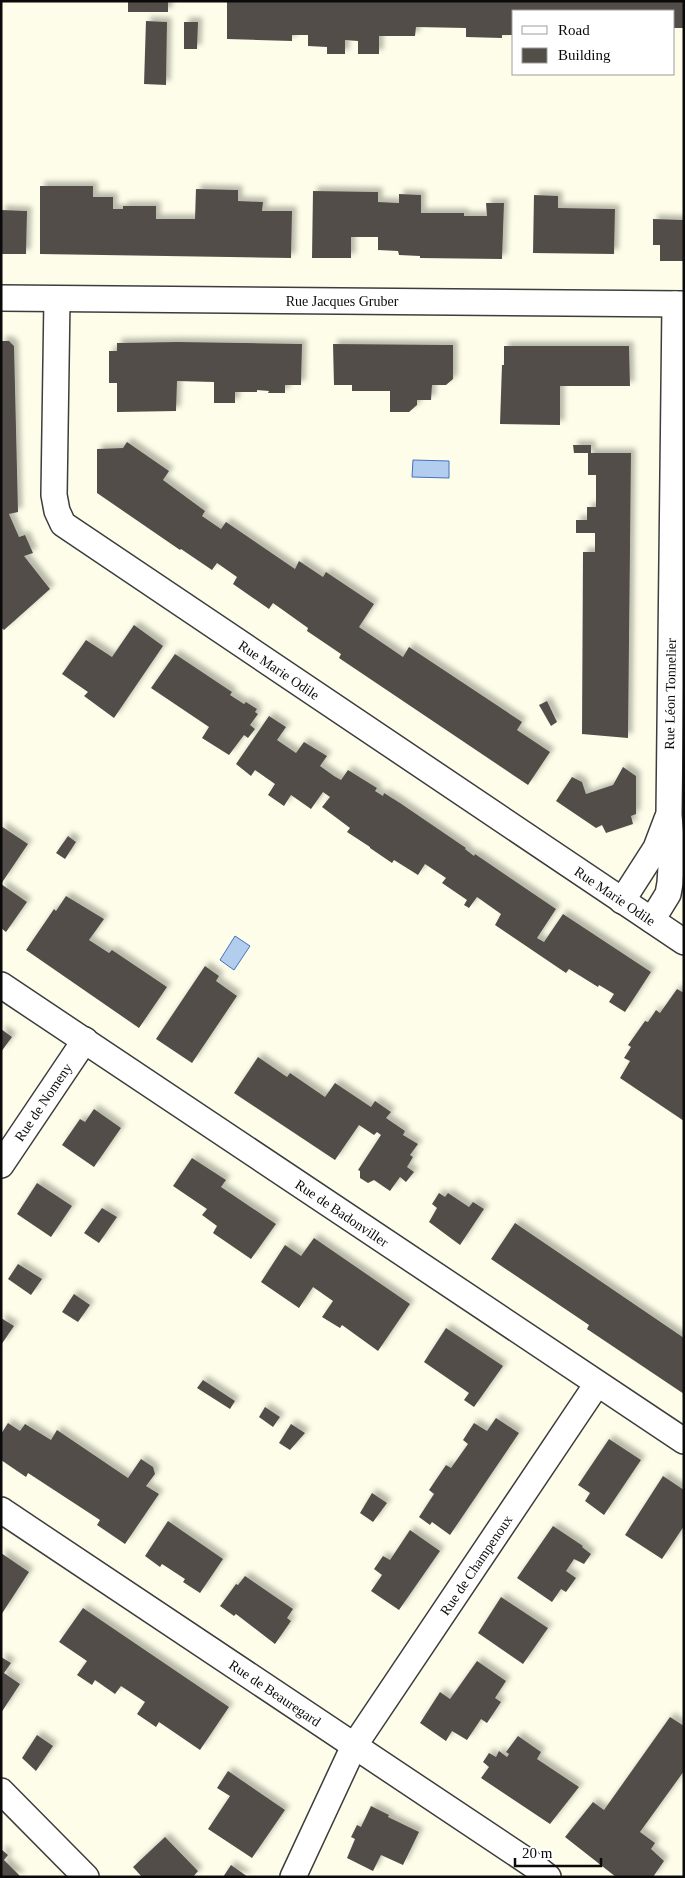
<svg xmlns="http://www.w3.org/2000/svg" width="685" height="1878" font-family="Georgia,serif">
	<style>
		.water { fill: #b3cdef; stroke: #4173bf }
		.building { fill: #524e48; filter: url(#shadow) }
		.lines { fill: none; stroke-linecap: round; stroke-linejoin: round }
		.minor-casing { stroke: #3d3d3d; stroke-width: 28 }
		.minor { stroke: #fff; stroke-width: 25 }
		.labels { text-anchor: middle; stroke-width: 5; stroke-linejoin: round; paint-order: stroke }
		.street-label { font-size: 14px; fill: #0a0a0a; stroke: #fff }
	</style>
	<defs>
		<filter id="shadow"><feDropShadow dx="4.5" dy="-4.5" stdDeviation="2.5" flood-color="#0004"/></filter>
	</defs>
	<rect width="100%" height="100%" fill="#fdfde9"/>
	<!-- water -->
	<g class="water">
		<path d="M413 460 449 461V478L412 477Z"/>
		<path d="M235 936 250 946 234 970 220 960Z"/>
	</g>
	<!-- building -->
	<g class="building">
		<rect x="128" y="1" width="40" height="11"/>
		<path d="M227 1H684V28H674V11H514V35H502V38L466 37V28L416 27 415 36H379V54H358V41L345 40V54H327V47L308 46V35H292V41L227 39Z"/>
		<path d="M146 21 167 22 166 85 144 84Z"/>
		<path d="M184 22H198L197 49H184Z"/>
		<path d="M40 186H93V197H113V209H123V206H156V219H195L196 189 238 190V201L263 202 262 211H292L291 258 40 254Z"/>
		<path d="M313 191 378 192V202L399 203V194L421 195V213H464V216H487L486 203H504L502 259 420 258V256L399 255 398 251 378 250V237H351V258H312Z"/>
		<path d="M534 195 558 196V208L615 209 614 254 533 253Z"/>
		<path d="M1 210 27 211 26 254H1Z"/>
		<path d="M653 219 684 220V261H660V245H653Z"/>
		<path d="M1 341H9L14 346 18 512 9 514 19 537 25 535 33 553 24 556 50 589 4 630 1 627Z"/>
		<path d="M178 342 302 344 301 385H285V393H268L269 391 257 390V392H235V403H214V382L177 381 176 411 117 412V383H109V351H117V343Z"/>
		<path d="M333 344 453 345V379L446 385H432L431 400H417V405L409 412H390V391H352V385H334Z"/>
		<path d="M504 346H629L630 386H560V425L500 424 502 365H504Z"/>
		<path d="M127 442 169 471 163 480 205 511 202 516 221 529 226 522 295 569 299 561 323 577 326 572 374 604 359 627 403 657 409 647 522 722 517 730 550 752 528 785 339 658 341 654 307 631 308 628 273 603 269 609 233 584 237 577 217 563 212 570 181 549 180 550 97 493V449L123 448Z"/>
		<path d="M573 445H591V453H631L628 738 582 734 583 552H595V533H576V520H587V507H596V475H588V453H574Z"/>
		<path d="M134 625 163 646 114 718 84 696 88 692 62 674 86 640 112 657Z"/>
		<path d="M175 654 232 692 230 695 244 704 246 702 257 709 255 712 258 714 250 725 255 729 248 738 244 735 229 755 202 738 209 727 151 688Z"/>
		<path d="M547 701 557 722 551 726 539 705Z"/>
		<path d="M269 716 286 727 277 740 296 753 304 742 327 756 320 766 334 776 341 780 348 770 377 788 375 791 383 796 384 793 400 803 466 848 465 849 474 856 475 854 556 909 537 938 544 942 563 914 651 972 625 1012 609 1002 614 994 599 985 598 987 569 969 566 973 495 925 501 914 477 897 469 908 464 905 467 900 442 883 446 878 425 864 418 875 394 860 392 863 370 848V847L347 832 350 828 322 807 330 797 323 792 311 809 291 795 284 806 268 795 275 784 255 770 251 776 236 764Z"/>
		<path d="M623 767 636 776V814L631 816 633 824 606 833 602 825 596 828 556 801 572 777 582 782 586 794 613 785Z"/>
		<path d="M1 826 28 844 1 884 27 902 6 932 1 928Z"/>
		<path d="M68 836 76 842 65 859 56 853Z"/>
		<path d="M66 896 104 919 89 940 109 953 112 950 167 987 139 1028 26 950 54 909 56 911Z"/>
		<path d="M205 966 219 976 216 981 237 996 192 1063 156 1039Z"/>
		<path d="M677 989 684 993V1121L620 1078 630 1061 624 1058 631 1047 628 1045 645 1021 648 1022 656 1010 660 1013Z"/>
		<path d="M1 1029 12 1037 1 1052Z"/>
		<path d="M258 1057 287 1077 290 1073 325 1097 335 1083 371 1107 375 1101 391 1112 386 1118 405 1131 403 1135 418 1144 410 1155 413 1157 407 1167 414 1172 406 1182 400 1177 390 1191 374 1180 368 1183 360 1178V1171L358 1170 381 1135 377 1132 374 1135 359 1125 335 1160 234 1093Z"/>
		<path d="M94 1109 121 1128 94 1167 62 1145 80 1119 85 1122Z"/>
		<path d="M192 1158 226 1180 221 1187 276 1224 251 1259 213 1233 217 1226 202 1215 207 1209 173 1186Z"/>
		<path d="M37 1183 72 1206 51 1237 17 1214Z"/>
		<path d="M439 1193 445 1197 448 1193 469 1207 473 1202 484 1209 460 1245 429 1222 437 1208 432 1204Z"/>
		<path d="M102 1208 117 1217 99 1243 84 1233Z"/>
		<path d="M515 1223 684 1338V1394L587 1329 589 1325 491 1259Z"/>
		<path d="M314 1238 410 1304 378 1351 342 1325 340 1328 322 1317 333 1301 313 1287 299 1308 261 1282 285 1245 301 1256Z"/>
		<path d="M18 1264 42 1279 31 1295 8 1279Z"/>
		<path d="M74 1294 90 1305 78 1322 62 1312Z"/>
		<path d="M1 1318 14 1326 1 1345Z"/>
		<path d="M446 1328 503 1366 474 1407 464 1400 469 1393 424 1362Z"/>
		<path d="M203 1380 235 1401 230 1409 197 1388Z"/>
		<path d="M265 1407 280 1417 273 1427 259 1417Z"/>
		<path d="M496 1418 519 1433 450 1535 432 1522 430 1525 419 1517 434 1494 429 1490 446 1465 451 1468 468 1444 463 1440 474 1423 487 1431Z"/>
		<path d="M8 1423 20 1431 25 1424 51 1440 57 1430 128 1478 141 1459 153 1467 155 1474 146 1486 159 1494 125 1544 97 1525 100 1520 28 1473 26 1477 1 1460V1434Z"/>
		<path d="M291 1424 305 1433 290 1450 279 1443Z"/>
		<path d="M609 1439 641 1460 604 1515 585 1501 590 1493 578 1485Z"/>
		<path d="M663 1476 684 1490V1526L662 1559 625 1535Z"/>
		<path d="M372 1493 387 1503 373 1522 360 1513Z"/>
		<path d="M168 1521 223 1559 200 1593 183 1582 185 1579 162 1564 160 1567 145 1556Z"/>
		<path d="M553 1526 583 1546 582 1547 591 1554 584 1564 574 1559 566 1571 576 1578 566 1592 561 1589 552 1602 517 1578Z"/>
		<path d="M410 1530 440 1551 399 1610 371 1591 382 1575 374 1569 383 1556 390 1560Z"/>
		<path d="M1 1553 29 1572 1 1615Z"/>
		<path d="M245 1576 293 1609 287 1618 291 1621 275 1644 236 1614 234 1616 220 1606 236 1584 238 1585Z"/>
		<path d="M501 1597 548 1628 523 1664 478 1633Z"/>
		<path d="M83 1608 229 1707 200 1750 159 1722 156 1727 137 1714 145 1702 121 1686 115 1694 95 1680 92 1685 77 1675 87 1661 59 1642Z"/>
		<path d="M1 1657 11 1663 4 1673 20 1684 1 1713Z"/>
		<path d="M477 1661 506 1681 495 1698 501 1702 487 1723 481 1719 467 1740 452 1731 446 1741 420 1723 440 1692 450 1699Z"/>
		<path d="M670 1717 684 1726V1771L640 1832 655 1843 651 1849 664 1861 653 1877H616L565 1837 593 1802 604 1810Z"/>
		<path d="M37 1735 53 1746 36 1771 22 1758Z"/>
		<path d="M518 1736 541 1752 537 1759 579 1787 550 1824 481 1778 489 1767 483 1762 489 1753 496 1757 499 1751 507 1757 509 1754 506 1752Z"/>
		<path d="M228 1771 285 1810 252 1858 208 1829 230 1796 217 1788Z"/>
		<path d="M371 1806 389 1815 388 1817 419 1832 403 1865 381 1855 373 1871 347 1858 355 1839 351 1837 357 1825 361 1827Z"/>
		<path d="M165 1837 198 1871 193 1877H142L133 1867Z"/>
		<path d="M1 1849 8 1855 4 1860 21 1877H1Z"/>
		<path d="M231 1865 248 1877H223Z"/>
	</g>
	<g class="lines">
		<!-- minor casing -->
		<g class="minor-casing">
			<g id="minor">
				<path d="M1 298 684 304"/>
				<path d="M57 299 54 495 57 511 63 524 684 942"/>
				<path d="M622 901 656 848 667 819"/>
				<path d="M652 920 668 894 670 883 672 850 669 815 675 304"/>
				<path d="M1 985 684 1441"/>
				<path d="M1 1165 85 1040"/>
				<path d="M1 1510 533 1865 548 1877"/>
				<path d="M1 1791 86 1877"/>
				<path d="M293 1877 354 1746 597 1384"/>
			</g>
		</g>
		<!-- minor -->
		<use href="#minor" class="minor"/>
	</g>
	<g class="labels">
		<!-- street labels -->
		<g class="street-label">
			<text x="342" y="306">Rue Jacques Gruber</text>
			<text transform="translate(279 670) rotate(34)" y="5">Rue Marie Odile</text>
			<text transform="translate(670 694) rotate(-89)" y="5">Rue Léon Tonnelier</text>
			<text transform="translate(615 896) rotate(34)" y="5">Rue Marie Odile</text>
			<text transform="translate(43 1102) rotate(-56)" y="5">Rue de Nomeny</text>
			<text transform="translate(342 1213) rotate(34)" y="5">Rue de Badonviller</text>
			<text transform="translate(476 1565) rotate(-56)" y="5">Rue de Champenoux</text>
			<text transform="translate(275 1693) rotate(34)" y="5">Rue de Beauregard</text>
		</g>
	</g>
	<!-- border -->
	<rect width="685" height="1878" fill="none" stroke="#0a0a0a" stroke-width="5"/>
	<!-- legend -->
	<rect x="512" y="10" width="162" height="65" fill="#ffffff" stroke="#9d9d9d"/>
	<rect x="522" y="26" width="25" height="8" fill="#ffffff" stroke="#9d9d9d"/>
	<text x="558" y="35" font-size="15" fill="#0a0a0a">Road</text>
	<rect x="522" y="48" width="25" height="15" fill="#524e48" stroke="#9d9d9d"/>
	<text x="558" y="60" font-size="15" fill="#0a0a0a">Building</text>
	<!-- scale -->
	<path d="M515 1858v8h86v-8" fill="none" stroke="#0a0a0a" stroke-width="2.5"/>
	<text x="522" y="1858" font-size="15" fill="#0a0a0a" stroke="#ffffff" stroke-width="4" paint-order="stroke">20 m</text>
</svg>
